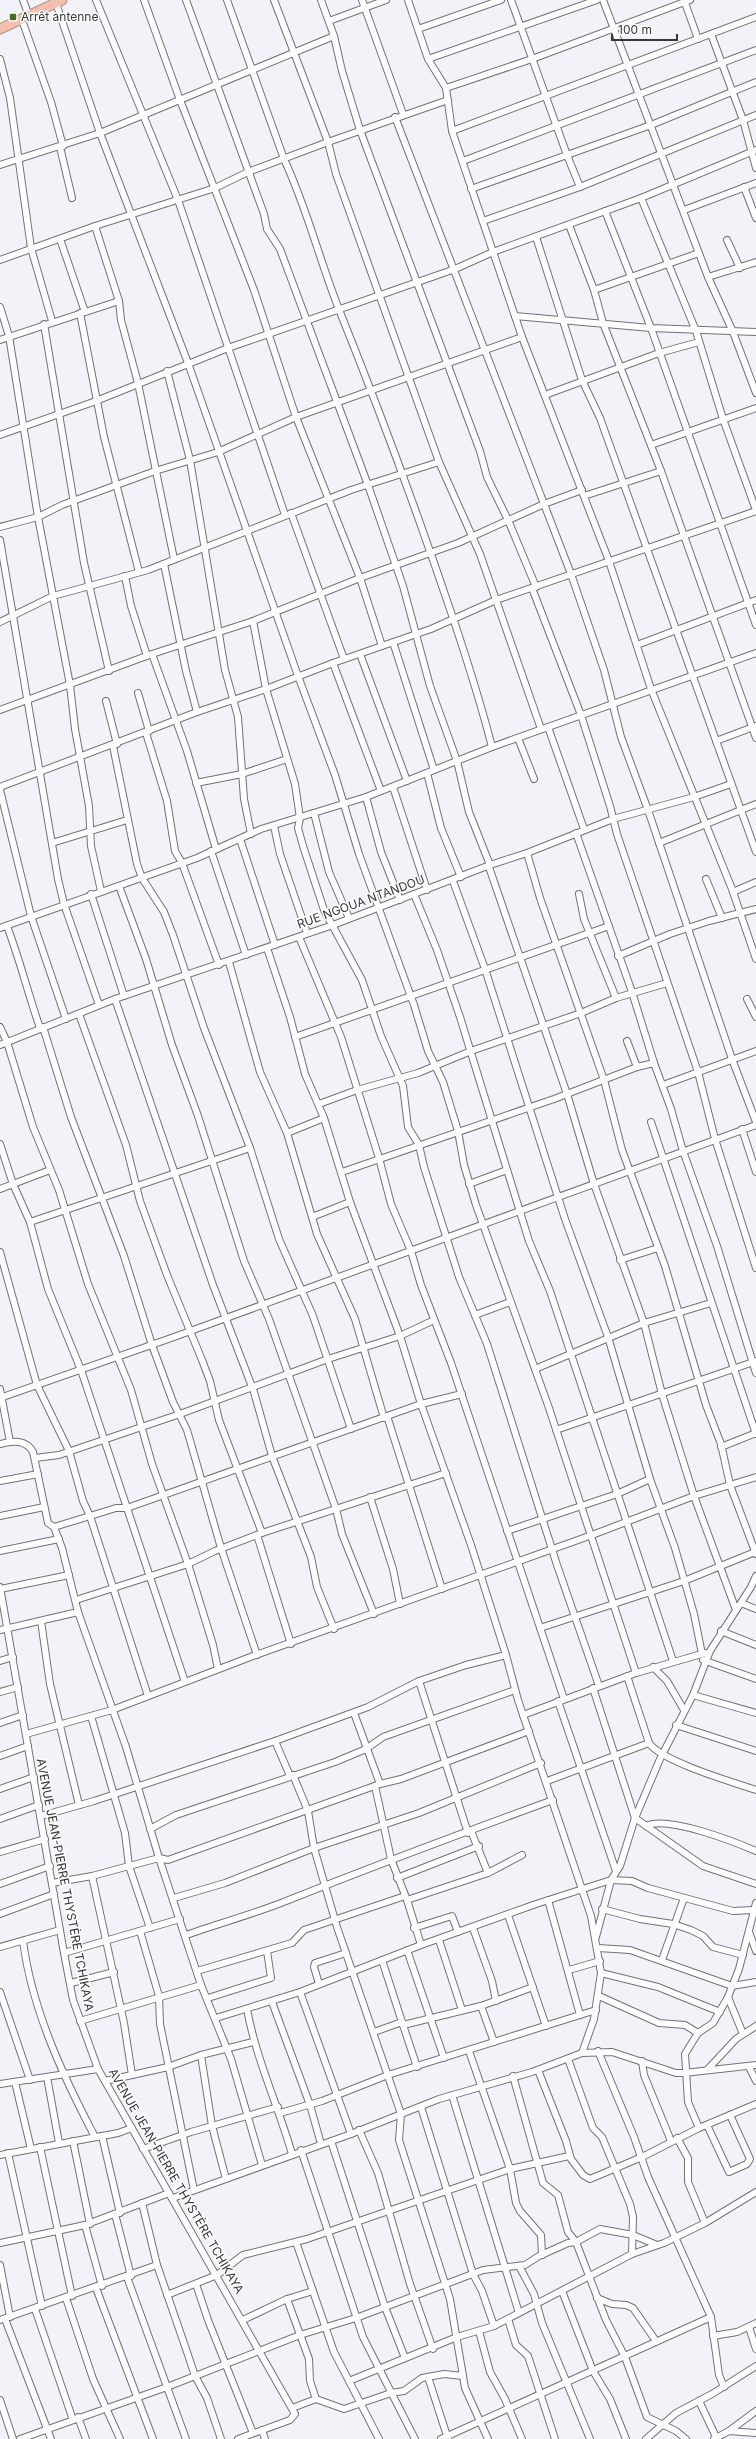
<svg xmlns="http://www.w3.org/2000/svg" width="756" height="2439" font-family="Inter,sans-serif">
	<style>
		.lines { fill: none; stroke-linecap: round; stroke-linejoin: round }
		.minor-casing { stroke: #737177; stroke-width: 8 }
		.highway-casing { stroke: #b28f86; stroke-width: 11 }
		.minor { stroke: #fff; stroke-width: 6 }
		.highway { stroke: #f4bfaf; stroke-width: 9 }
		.poi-dot { fill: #476c26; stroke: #fff; stroke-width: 1.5 }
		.labels { text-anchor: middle; stroke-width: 3; stroke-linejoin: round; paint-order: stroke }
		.poi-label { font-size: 12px; fill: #373639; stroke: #fff; text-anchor: start }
		.street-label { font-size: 12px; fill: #373639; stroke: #fff }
	</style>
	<rect width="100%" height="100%" fill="#f4f2f9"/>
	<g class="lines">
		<!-- minor casing -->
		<g class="minor-casing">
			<g id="minor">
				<path d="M23 0 29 16"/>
				<path d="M96 0 178 200 285 515"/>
				<path d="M144 0 180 100 254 290 296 417 360 578 382 646"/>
				<path d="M186 0 264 214 267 229 280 249 368 485 403 586 430 686 457 761 469 812 490 865"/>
				<path d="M227 0 284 159C307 208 320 262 340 312 381 414 419 517 454 621 468 663 481 704 492 747"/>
				<path d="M274 0 328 142 336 174 439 462 480 554 541 729"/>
				<path d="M321 0 334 36 342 71 360 130 480 451 487 477 508 520 536 587"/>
				<path d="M362 0 403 114"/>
				<path d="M408 0 428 59 446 88 452 131 522 337 609 561 651 689 732 889 756 959"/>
				<path d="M511 0 567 155 651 125 756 82"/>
				<path d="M603 0 708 277 733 332 756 393"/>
				<path d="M684 0 698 39"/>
				<path d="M56 3 100 133 188 363 298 676 335 775 359 854 414 1005 428 1051 443 1082 458 1131 464 1165 476 1205 549 1408 636 1673"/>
				<path d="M22 20 51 102 63 146"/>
				<path d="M329 21 386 0"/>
				<path d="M418 29 501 0"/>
				<path d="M711 34 743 120 756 168"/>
				<path d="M0 59 10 98 31 248 52 321"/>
				<path d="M428 59 597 0"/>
				<path d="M446 88 532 59 690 0"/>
				<path d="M395 117 571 574 604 670 621 737 648 810 732 1059 756 1122"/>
				<path d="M452 131 756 17"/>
				<path d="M60 147 72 198"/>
				<path d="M463 161 756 50"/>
				<path d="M0 165 100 133 334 36"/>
				<path d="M744 187 756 218"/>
				<path d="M471 189 567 155 580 187"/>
				<path d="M641 198 696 331 723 419 756 510"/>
				<path d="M684 210 756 183"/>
				<path d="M605 211 651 328 756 625"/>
				<path d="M483 221 580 187 756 115"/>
				<path d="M569 225 594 290 603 323 661 471 756 738"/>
				<path d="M95 226 119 301 121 320 138 383 174 559"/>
				<path d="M536 237 582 380 600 418 756 852"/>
				<path d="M60 239 85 312"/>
				<path d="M727 240 740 268"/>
				<path d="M0 260 95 226 215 188 248 172 328 142 448 100"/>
				<path d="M708 277 756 262"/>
				<path d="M594 290 699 253"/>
				<path d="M0 307 9 336 38 517 70 685 75 729 89 806 91 846 101 891"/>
				<path d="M80 313 104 437 139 572"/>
				<path d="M515 316 651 328 756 332"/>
				<path d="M44 324 84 563 109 671"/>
				<path d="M0 340 119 301"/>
				<path d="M167 371 190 460 225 670 238 717 244 799 251 834"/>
				<path d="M545 395 659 353 699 342"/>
				<path d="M0 435 96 401 228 348 455 269 493 252 641 198 756 150"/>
				<path d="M651 445 756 408"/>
				<path d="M584 496 661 471"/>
				<path d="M291 513 344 659"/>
				<path d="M0 527 38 517 62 505 155 471 218 452 296 417 522 337"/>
				<path d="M0 540 58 879 64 904 99 1005"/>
				<path d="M164 564 186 671 197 712"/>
				<path d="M125 576 131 606 147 656"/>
				<path d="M532 588 581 715 610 806 617 834 698 1072 715 1139 756 1268"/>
				<path d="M253 621 266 689 295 784 300 818 298 828 303 846 324 910 362 980 381 1036 403 1086 408 1127 419 1145 424 1167 459 1277 487 1344 557 1565 599 1686"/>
				<path d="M0 622 53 596 148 570 351 490 439 462"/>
				<path d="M393 642 434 770"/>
				<path d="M637 645 756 600"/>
				<path d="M152 654 187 751 216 849"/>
				<path d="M360 654 407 781"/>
				<path d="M333 663 381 791"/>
				<path d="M138 693 149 731"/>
				<path d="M106 701 117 744"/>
				<path d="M0 710 152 654 253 621 360 578 458 543 544 504 582 490"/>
				<path d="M548 727 584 829"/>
				<path d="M146 733 167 801 175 851 182 863 219 965"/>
				<path d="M518 738 534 779"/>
				<path d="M716 741 756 726"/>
				<path d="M113 746 137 864 142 878 164 912 173 935 204 1028 250 1148 279 1239 313 1316 351 1429"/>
				<path d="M427 773 441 828 461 877"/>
				<path d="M196 783 242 774 287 759"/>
				<path d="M0 787 197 712 266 689 333 663 431 629 496 600 756 511"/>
				<path d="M393 787 427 890"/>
				<path d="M0 790 31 916 66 1019"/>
				<path d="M366 797 381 852 400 900"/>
				<path d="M314 813 329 872 349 918"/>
				<path d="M274 826 280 854 307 933"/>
				<path d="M576 833 632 992 654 1063 671 1109 683 1151 717 1246 756 1373"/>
				<path d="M240 839 275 945"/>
				<path d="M52 843 127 820"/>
				<path d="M659 843 756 804"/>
				<path d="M211 851 246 955"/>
				<path d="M527 853 540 898 604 1080 622 1150 665 1266 706 1405 721 1444 730 1485 756 1554"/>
				<path d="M489 867 567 1094 594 1184 644 1323 662 1394 694 1496 736 1610"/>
				<path d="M706 879 722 918"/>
				<path d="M453 881 485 969 565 1219 608 1337 650 1479 675 1548 694 1614 702 1654"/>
				<path d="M119 886 146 959 172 1045 198 1116 244 1261 269 1319 336 1509 342 1534 374 1614"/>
				<path d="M733 892 756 882"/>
				<path d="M91 894 124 996"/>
				<path d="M414 894 437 950 460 1017 529 1241 550 1291 673 1661"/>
				<path d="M579 894 584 919 616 998"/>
				<path d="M7 926C20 960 28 994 40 1028"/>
				<path d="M0 928 197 858 261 829 366 797 492 747 756 653"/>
				<path d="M299 937 341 1037 379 1158 391 1204 411 1251 421 1285 451 1363 564 1699"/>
				<path d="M267 948 290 1017 305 1074 324 1118 350 1202 400 1336 421 1404 471 1545 506 1655 518 1700 591 1916 601 1973 594 2019 582 2053"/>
				<path d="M618 956 670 934 709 921 756 909"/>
				<path d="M229 962 260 1072 287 1133 317 1234 355 1319 384 1418"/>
				<path d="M115 999 213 1285 254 1392 272 1456 311 1557 317 1587 334 1629"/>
				<path d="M747 999 756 1017"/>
				<path d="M79 1014 126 1145 140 1201 167 1275 202 1360 210 1381 219 1420 262 1533"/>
				<path d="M0 1027 7 1042 33 1127 59 1190 88 1284 131 1390 152 1464 188 1564 213 1645 218 1669"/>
				<path d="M43 1027 71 1117 124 1256 152 1345 173 1402 187 1430 221 1548 257 1655"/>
				<path d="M295 1037 609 926"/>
				<path d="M627 1041 637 1067"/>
				<path d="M0 1045 115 999 333 925 490 865 527 853 613 819 694 797 731 784"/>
				<path d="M663 1085 756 1051"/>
				<path d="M319 1104 357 1090 418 1073 471 1051 581 1013 616 998 667 983"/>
				<path d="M651 1122 756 1434"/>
				<path d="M742 1129 756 1172"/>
				<path d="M287 1133 324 1118"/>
				<path d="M0 1144 13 1184 30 1222 48 1289 81 1370 185 1682"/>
				<path d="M342 1172 554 1099 637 1067 654 1063"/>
				<path d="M469 1184 507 1170"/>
				<path d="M0 1189 50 1170"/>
				<path d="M312 1217 350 1202"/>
				<path d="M30 1222 250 1148"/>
				<path d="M0 1252 37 1385 69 1451 83 1501 90 1516 148 1696"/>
				<path d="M620 1260 658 1248"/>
				<path d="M475 1315 510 1302"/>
				<path d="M535 1369 644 1323 711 1303"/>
				<path d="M0 1389 10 1442"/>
				<path d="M0 1398 174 1337 756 1125"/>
				<path d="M387 1416 442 1589"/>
				<path d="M556 1430 756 1361"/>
				<path d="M0 1444C12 1441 26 1439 33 1452L48 1523 54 1527 62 1548 78 1612 126 1747 159 1858 201 1985 231 2059 262 2165"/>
				<path d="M721 1447 756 1433"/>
				<path d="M35 1458 59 1455 180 1414 328 1359 400 1336 434 1320"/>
				<path d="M0 1481 38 1474"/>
				<path d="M370 1497 393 1569 400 1604"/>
				<path d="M0 1516 44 1507"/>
				<path d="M54 1527 116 1508H127L421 1404 462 1394"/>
				<path d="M507 1531 617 1494 650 1479"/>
				<path d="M257 1535 291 1644"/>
				<path d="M0 1551 59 1539"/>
				<path d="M0 1587 64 1953 73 2000 98 2069 295 2414 290 2420 238 2439"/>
				<path d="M0 1589 69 1575"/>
				<path d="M76 1600 188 1564 215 1551 262 1533 446 1473"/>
				<path d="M741 1603 756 1609"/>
				<path d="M41 1621 50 1684 79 1805"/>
				<path d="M540 1628 684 1581 755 1552"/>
				<path d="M0 1630 78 1612"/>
				<path d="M721 1631 756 1645"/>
				<path d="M703 1660 756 1679"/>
				<path d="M0 1661 13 1657"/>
				<path d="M653 1667 667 1681 684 1710"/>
				<path d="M627 1676 649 1743C661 1761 732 1782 756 1790"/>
				<path d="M419 1681 468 1833"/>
				<path d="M593 1688 635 1818 703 1866 756 1884"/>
				<path d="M0 1692 18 1687"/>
				<path d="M693 1695 756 1713"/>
				<path d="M558 1701 616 1871"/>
				<path d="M354 1713 380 1784"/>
				<path d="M523 1715 636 1673 705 1653"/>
				<path d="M91 1716 125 1833 129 1866 150 1928"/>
				<path d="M0 1723 23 1715"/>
				<path d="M676 1725 756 1751"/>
				<path d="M26 1734 112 1710 253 1656 592 1535 694 1496 756 1477"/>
				<path d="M275 1741 290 1776"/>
				<path d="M0 1756 28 1746"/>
				<path d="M293 1775 308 1811 314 1848 337 1927 401 2114 399 2140 450 2299 465 2388 488 2439"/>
				<path d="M547 1781 649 1743"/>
				<path d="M375 1786 391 1859 407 1900 421 1945"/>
				<path d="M0 1789 34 1777"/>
				<path d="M41 1816 94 1801 275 1741 368 1707 419 1681 466 1665 506 1655"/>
				<path d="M0 1819 39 1805"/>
				<path d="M646 1826C667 1815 735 1842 756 1851"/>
				<path d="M150 1829 176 1815 335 1762 366 1749 383 1737 515 1690"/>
				<path d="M0 1852 45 1839"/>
				<path d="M488 1873 522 1855"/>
				<path d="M92 1876 124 2023 132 2075"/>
				<path d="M397 1878 479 1846"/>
				<path d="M52 1883 92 1876 159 1858 168 1860 380 1784 401 1779 529 1731"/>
				<path d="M0 1884 50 1866"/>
				<path d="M174 1898 225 1883 314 1848 419 1813 541 1763"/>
				<path d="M407 1900 488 1873 471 1831"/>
				<path d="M548 1900 580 2015"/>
				<path d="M602 1909 640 1919 673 1924 691 1930 703 1936 713 1947 743 1955"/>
				<path d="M0 1914 54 1894"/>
				<path d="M508 1915 546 2026"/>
				<path d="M414 1928 452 1916 458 1932"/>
				<path d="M473 1928 492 1981 496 2001"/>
				<path d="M140 1931 159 1996 160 2024 194 2190"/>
				<path d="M749 1932 756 1951"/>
				<path d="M186 1935C217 1924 250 1915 281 1903 371 1867 462 1833 553 1800"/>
				<path d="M596 1937 611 1880 620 1866 635 1818 660 1759 693 1695 710 1651 751 1587 756 1576"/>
				<path d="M439 1940 462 2010"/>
				<path d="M23 1941C32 2010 63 2076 95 2137"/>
				<path d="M0 1947 60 1930"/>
				<path d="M598 1948 630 1950 732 1986 756 1982"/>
				<path d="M407 1950 444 2058"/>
				<path d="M64 1953 180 1919"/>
				<path d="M382 1960 402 2022"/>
				<path d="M662 1960 684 1898"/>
				<path d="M569 1970 600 1961"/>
				<path d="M197 1971 285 1945 292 1943 304 1930 405 1896"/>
				<path d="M601 1973 658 1987 720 2012"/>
				<path d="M71 1983 114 1972"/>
				<path d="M319 1984 314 1967 315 1963 346 1953"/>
				<path d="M0 1992 30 2080"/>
				<path d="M300 1992 351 2134"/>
				<path d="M599 1996 659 2023 685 2025 698 2033"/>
				<path d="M728 1997 743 2034"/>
				<path d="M208 1998 271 1978 267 1951"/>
				<path d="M272 2002 310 2105 321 2144"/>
				<path d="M481 2006 494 2042"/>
				<path d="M247 2009C256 2059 278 2105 292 2154"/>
				<path d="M216 2018 300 1992 421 1945 536 1904 611 1880 632 1881 648 1888 733 1911 753 1910"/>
				<path d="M80 2021 201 1985"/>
				<path d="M403 2025 417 2067"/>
				<path d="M374 2032 402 2022 403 2025 481 2006 533 1987"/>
				<path d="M469 2051 510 2169 516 2203 520 2211 541 2235 542 2255"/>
				<path d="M598 2051 634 2137 648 2177 711 2317 719 2375 724 2387"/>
				<path d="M201 2055 212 2126 226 2179"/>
				<path d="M568 2059 593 2128 602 2137 630 2204 633 2217 632 2254"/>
				<path d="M642 2061 644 2075 671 2141"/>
				<path d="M749 2067 756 2081"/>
				<path d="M708 2069 736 2039 756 2026"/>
				<path d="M538 2070 566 2141 571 2159 583 2175 590 2179 642 2157 699 2128 756 2104"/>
				<path d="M513 2076 543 2183 558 2195 568 2232 576 2242 606 2320 625 2357 647 2417 676 2431 686 2439"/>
				<path d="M47 2077 59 2143"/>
				<path d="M105 2081 168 2067 201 2055 253 2042"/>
				<path d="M15 2082 31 2149"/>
				<path d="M0 2084 98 2069"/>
				<path d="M452 2095 519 2313"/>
				<path d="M421 2107 473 2274 482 2291 494 2326"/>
				<path d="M280 2113 322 2101 388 2075 596 2010"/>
				<path d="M707 2125 729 2172 747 2164 750 2159 730 2115"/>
				<path d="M699 2128 688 2102 685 2054 698 2033 713 2023 728 1997 739 1969 756 1903"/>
				<path d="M359 2130 378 2173 410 2284 433 2349"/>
				<path d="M102 2136 120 2213"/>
				<path d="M677 2138 688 2158V2182L705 2223"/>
				<path d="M73 2141 90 2224"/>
				<path d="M331 2141 385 2307 405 2358"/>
				<path d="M40 2147 72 2296"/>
				<path d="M143 2149 191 2132 278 2107"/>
				<path d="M301 2150 363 2337 415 2439"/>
				<path d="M8 2153 42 2306"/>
				<path d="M0 2155 118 2133 132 2128"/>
				<path d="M173 2198 351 2134 439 2099 532 2072 582 2053 612 2052 676 2073H684L756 2065"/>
				<path d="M142 2203 157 2265 186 2349 195 2376 207 2398 221 2439"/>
				<path d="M115 2214 131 2276"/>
				<path d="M85 2225 102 2286"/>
				<path d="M296 2242 334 2352 379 2439"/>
				<path d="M0 2243 85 2225 169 2193"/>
				<path d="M0 2265 10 2317"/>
				<path d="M519 2266 534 2294 542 2323 590 2439"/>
				<path d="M127 2277 186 2439"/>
				<path d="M196 2284 208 2320 253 2433"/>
				<path d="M96 2288 153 2439"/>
				<path d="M562 2291 593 2371 610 2399 626 2439"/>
				<path d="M167 2295 217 2275 243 2255 307 2239 510 2169 569 2156"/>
				<path d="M66 2298 93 2379 120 2439"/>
				<path d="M597 2298 612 2304 626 2305 633 2308 656 2341"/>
				<path d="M287 2299 309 2359 310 2381 316 2399"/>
				<path d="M35 2309 73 2420"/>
				<path d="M5 2319 51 2439"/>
				<path d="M508 2319 516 2345 528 2356 555 2439"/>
				<path d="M0 2320 157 2265"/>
				<path d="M243 2320 287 2299 313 2291"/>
				<path d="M749 2327 756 2349"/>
				<path d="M479 2331 490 2372 505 2399 522 2439"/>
				<path d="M713 2336 737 2332 756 2323"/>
				<path d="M428 2377 448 2439"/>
				<path d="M349 2381 457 2337 494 2326 632 2254 664 2243 705 2223 756 2192"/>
				<path d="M0 2400 13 2439"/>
				<path d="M699 2401 717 2439"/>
				<path d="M292 2408 316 2399 344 2409 391 2393 404 2391 422 2378 444 2374 463 2376"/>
				<path d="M78 2417 86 2439"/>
				<path d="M262 2430 265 2439"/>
				<path d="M729 2431 756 2411"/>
				<path d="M20 2439 167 2387 300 2335 356 2318 483 2270 525 2265 539 2256 568 2243 576 2242 600 2229 633 2235 657 2245"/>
				<path d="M441 2439 711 2317"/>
				<path d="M646 2439 676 2413 712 2394 756 2366"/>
				<path d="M714 2439 729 2431 756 2433"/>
			</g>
		</g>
		<!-- highway casing -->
		<g class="highway-casing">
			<path id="highway" d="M0 29 62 0"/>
		</g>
		<!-- minor -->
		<use href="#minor" class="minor"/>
		<!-- highway -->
		<use href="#highway" class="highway"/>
	</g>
	<!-- markers -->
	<rect class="poi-dot" x="9" y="13" width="8" height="8" rx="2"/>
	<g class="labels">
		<!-- poi labels -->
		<g class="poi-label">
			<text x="21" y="21">Arrêt antenne</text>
		</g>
		<!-- street labels -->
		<g class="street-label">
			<text transform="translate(361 902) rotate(-20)" y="4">RUE NGOUA NTANDOU</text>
			<text transform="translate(65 1885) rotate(79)" y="4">AVENUE JEAN-PIERRE THYSTÈRE TCHIKAYA</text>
			<text transform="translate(176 2181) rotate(60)" y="4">AVENUE JEAN-PIERRE THYSTÈRE TCHIKAYA</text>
		</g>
	</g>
	<!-- scale -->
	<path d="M612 34v6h65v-6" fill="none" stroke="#373639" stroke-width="2"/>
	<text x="618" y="34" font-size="12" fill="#373639" stroke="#ffffff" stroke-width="3" paint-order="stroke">100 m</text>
</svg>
